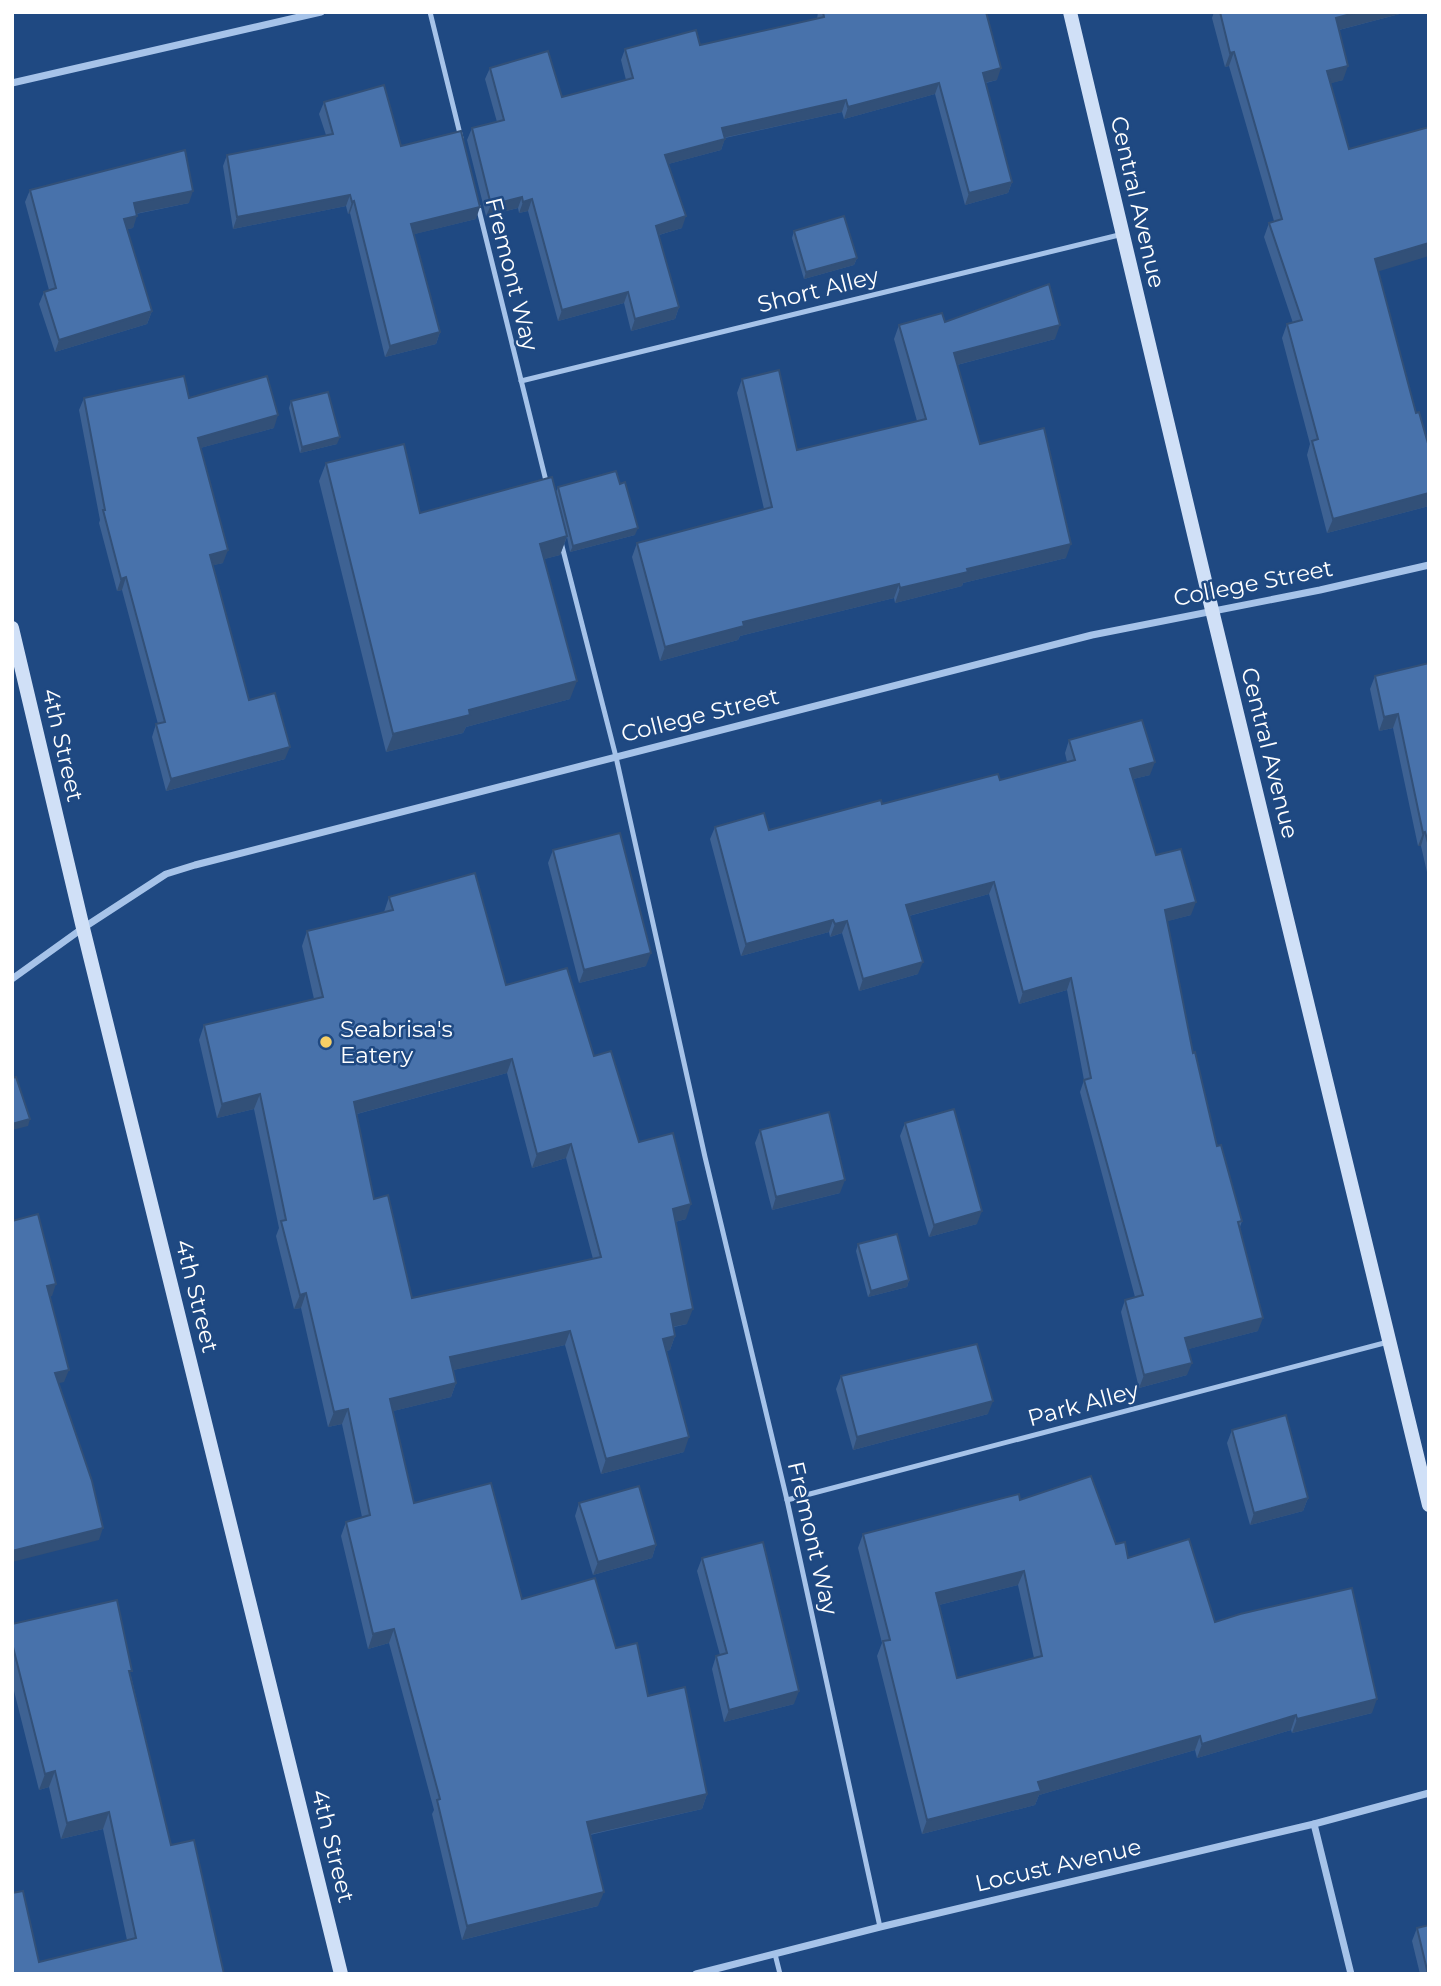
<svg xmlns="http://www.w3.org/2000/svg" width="1441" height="1986" font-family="Montserrat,sans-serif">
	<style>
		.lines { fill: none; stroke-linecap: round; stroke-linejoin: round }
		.lane { stroke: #a6c3e9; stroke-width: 5 }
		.street { stroke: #a6c3e9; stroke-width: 7 }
		.secondary { stroke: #d0e0f7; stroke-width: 14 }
		.wall { fill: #3e6293; fill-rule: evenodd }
		.shaded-wall { fill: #325078 }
		.building { fill: #4872ab; stroke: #325078; stroke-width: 2; fill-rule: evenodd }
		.poi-dot { fill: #f7cf66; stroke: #1f4982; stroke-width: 2.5 }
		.labels { text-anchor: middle; stroke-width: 5; stroke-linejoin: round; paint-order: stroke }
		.street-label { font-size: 23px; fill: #fff; stroke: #1f4982 }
		.poi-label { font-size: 23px; fill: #fff; stroke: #1f4982; text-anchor: start }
	</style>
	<rect width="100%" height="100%" fill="#1f4982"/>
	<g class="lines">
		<!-- lane -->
		<g class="lane">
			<path d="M430 12 461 138"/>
			<path d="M478 206 547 485"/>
			<path d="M521 381 1123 234"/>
			<path d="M561 542 616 757 705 1157 787 1500 880 1927"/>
			<path d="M787 1500 1388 1342"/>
			<path d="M775 1954 780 1974"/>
		</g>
		<!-- street -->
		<g class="street">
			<path d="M12 83 321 12"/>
			<path d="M12 979 83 928 166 874 195 865 1092 635 1320 590 1429 565"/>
			<path d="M1314 1824 1351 1974"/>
			<path d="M696 1974 880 1927 1314 1824 1429 1793"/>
		</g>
		<!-- secondary -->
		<g class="secondary">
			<path d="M1070 12 1212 610 1429 1505"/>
			<path d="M12 628 83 928 341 1974"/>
		</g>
	</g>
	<!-- wall -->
	<g class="wall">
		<path d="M818 12H986L997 80 986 83 1012 182 1008 193 965 205 935 94 844 119 842 112 725 138 721 150 668 164 682 228 659 235 679 307 675 319 631 331 624 303 558 321 528 211 519 213 518 208 486 216 467 140 472 128 497 122 485 79 490 68 562 97 626 80 621 60 625 49 700 45 817 19Z"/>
		<path d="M1214 12H1407L1339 30 1343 80 1330 83 1378 271 1416 413 1429 447V506L1327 533 1307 455 1310 444 1282 338 1287 324 1293 323 1264 237 1269 223 1274 221 1229 66 1225 67 1212 18Z"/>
		<path d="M324 102 401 146 476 219 414 234 440 332 436 344 385 357 350 213 348 214 346 206 233 229 223 166 227 155 326 135 319 114Z"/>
		<path d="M30 190 189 203 136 214 133 228 127 229 152 311 147 324 55 352 39 304 44 292 49 290 25 202Z"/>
		<path d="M794 231 857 258 854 265 804 279 792 238Z"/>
		<path d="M945 322 1055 339 957 365 980 444 1066 558 963 583 962 586 895 603 894 598 740 636 738 640 660 661 632 557 637 543 764 509 737 393 742 379 797 450 917 421 894 339 899 325Z"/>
		<path d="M84 398H189L274 428 200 448 223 563 213 565 249 700 285 759 166 791 152 737 156 724H158L122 590 117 591 99 523 100 520 79 410Z"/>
		<path d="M291 401 337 444 300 453 289 408Z"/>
		<path d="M326 463 420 513 556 492 558 487 635 535 570 552 567 537 560 555 544 559 570 699 466 727 463 733 386 752 319 481Z"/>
		<path d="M1429 663V881L1421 846H1418L1393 728 1379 731 1370 689 1375 676Z"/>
		<path d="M1069 740 1150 775 1133 779 1156 855 1191 915 1167 921 1193 1053 1217 1146 1242 1221 1240 1227 1258 1331 1188 1349 1187 1375 1139 1388 1121 1312 1125 1300 1135 1297 1080 1092 1084 1080 1067 990 1019 1004 989 894 909 916 918 974 859 991 842 933 830 937 829 932 741 956 710 839 715 827 769 830 882 804 1000 780 1067 762 1065 753Z"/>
		<path d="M553 850 646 966 579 983 548 863Z"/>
		<path d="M389 897 506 985 594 1056 639 1142 686 1219 675 1222 687 1324 674 1327 675 1336 670 1350 666 1351 684 1452 601 1474 565 1345 453 1370 456 1383 451 1397 393 1411 414 1503 522 1599 616 1648 648 1696 707 1794 702 1809 590 1835 598 1906 462 1940 432 1814 434 1810 389 1643 368 1649 341 1536 346 1522 362 1517 342 1424 328 1427 301 1308 294 1309 276 1236 279 1228 254 1109 217 1118 199 1040 204 1025 314 999 302 946 307 931 384 912ZM507 1073 532 1168 566 1158 593 1259 412 1298 374 1199 357 1114Z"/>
		<path d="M905 1123 977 1224 929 1237 900 1136Z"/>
		<path d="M760 1130 840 1193 772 1210 755 1143Z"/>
		<path d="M858 1244 909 1280 907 1287 868 1297 856 1251Z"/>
		<path d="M841 1376 988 1414 853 1450 836 1389Z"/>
		<path d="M1232 1430 1308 1498 1303 1511 1250 1525 1227 1443Z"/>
		<path d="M1020 1500 1116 1544 1128 1558 1215 1622 1372 1713 1292 1733 1291 1730 1197 1758 1195 1750 1039 1795 1035 1805 922 1834 877 1656 882 1643 858 1548 863 1534ZM1018 1585 1034 1658 957 1678 939 1605Z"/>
		<path d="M579 1503 656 1545 652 1558 593 1575 575 1516Z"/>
		<path d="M702 1558 794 1704 724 1722 712 1669 716 1656 720 1655 697 1571Z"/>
		<path d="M12 1624 131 1676 171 1845 224 1974 39 1962 127 1940 103 1829 61 1839 49 1787 39 1790 12 1683Z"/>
		<path d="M1417 1928 1429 1974H1420L1412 1941Z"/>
	</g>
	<!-- shaded-wall -->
	<g class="shaded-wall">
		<path d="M1358 12H1407L1331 32 1336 18Z"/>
		<path d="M1234 52 1229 66 1225 67 1230 53Z"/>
		<path d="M1348 66 1343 80 1322 86 1327 71Z"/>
		<path d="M1001 68 997 80 979 84 983 73Z"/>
		<path d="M939 83 935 94 844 119 848 107Z"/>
		<path d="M846 100 842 112 718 139 722 128Z"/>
		<path d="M725 139 721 150 661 166 665 155Z"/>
		<path d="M1012 182 1008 193 965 205 969 193Z"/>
		<path d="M193 191 189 203 129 215 134 203Z"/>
		<path d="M350 195 346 206 233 229 237 217Z"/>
		<path d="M522 197 518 208 486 216 491 205Z"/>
		<path d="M532 199 528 211 519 213 523 202Z"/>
		<path d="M354 201 350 213 348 214 352 202Z"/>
		<path d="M480 207 476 219 407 236 411 224Z"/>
		<path d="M137 216 133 228 119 231 124 219Z"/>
		<path d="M686 216 682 228 652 237 656 226Z"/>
		<path d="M1429 243V256L1370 274 1375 259Z"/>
		<path d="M857 258 854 265 804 279 806 272Z"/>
		<path d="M628 292 624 303 558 321 562 310Z"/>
		<path d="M679 307 675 319 631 331 635 319Z"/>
		<path d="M152 311 147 324 55 352 59 340Z"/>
		<path d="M1060 325 1055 339 949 367 954 353Z"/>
		<path d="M440 332 436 344 385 357 390 346Z"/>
		<path d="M278 415 274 428 193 450 198 438Z"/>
		<path d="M340 437 337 444 300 453 302 447Z"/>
		<path d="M1429 493V506L1327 533 1333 519Z"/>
		<path d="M638 528 635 535 570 552 573 546Z"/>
		<path d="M567 536 560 555 533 562 540 544Z"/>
		<path d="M1071 544 1066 558 963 583 962 586 895 603 900 588 967 569Z"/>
		<path d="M228 550 223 563 206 567 210 555Z"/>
		<path d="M126 577 122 590 117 591 121 579Z"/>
		<path d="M899 584 894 598 740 636 738 640 660 661 665 647 743 622Z"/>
		<path d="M577 681 570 699 466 727 463 733 386 752 393 734 469 710Z"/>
		<path d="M1398 714 1393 728 1379 731 1384 717Z"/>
		<path d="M290 747 285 759 166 791 171 779Z"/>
		<path d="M1155 762 1150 775 1125 781 1130 769Z"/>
		<path d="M1425 832 1421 846H1418L1423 833Z"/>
		<path d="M994 882 989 894 901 918 906 905Z"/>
		<path d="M1196 902 1191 915 1161 923 1165 910Z"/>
		<path d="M833 920 829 932 741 956 746 944Z"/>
		<path d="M847 921 842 933 830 937 835 924Z"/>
		<path d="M651 953 646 966 579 983 584 970Z"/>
		<path d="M923 962 918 974 859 991 863 979Z"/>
		<path d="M1071 978 1067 990 1019 1004 1023 992Z"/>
		<path d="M512 1059 507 1073 349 1116 354 1102Z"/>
		<path d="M260 1094 254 1109 217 1118 222 1104Z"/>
		<path d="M30 1119 28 1126 12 1130V1124Z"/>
		<path d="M571 1144 566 1158 532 1168 537 1154Z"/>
		<path d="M845 1180 840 1193 772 1210 776 1197Z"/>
		<path d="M691 1204 686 1219 667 1224 673 1209Z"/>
		<path d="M982 1211 977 1224 929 1237 934 1225Z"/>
		<path d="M909 1280 907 1287 868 1297 871 1291Z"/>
		<path d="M56 1284 52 1296 43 1298 47 1286Z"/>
		<path d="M306 1293 301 1308 294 1309 300 1295Z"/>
		<path d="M693 1309 687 1324 666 1328 671 1314Z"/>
		<path d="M1263 1318 1258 1331 1181 1351 1185 1338Z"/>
		<path d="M570 1331 565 1345 445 1372 450 1357Z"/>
		<path d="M675 1336 670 1350 657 1353 663 1339Z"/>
		<path d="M1192 1363 1187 1375 1139 1388 1144 1375Z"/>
		<path d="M69 1370 64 1382 51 1385 55 1373Z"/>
		<path d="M456 1383 451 1397 385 1413 390 1399Z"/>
		<path d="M993 1401 988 1414 853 1450 857 1437Z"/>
		<path d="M348 1409 342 1424 328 1427 334 1412Z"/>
		<path d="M689 1437 684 1452 601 1474 606 1459Z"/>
		<path d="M1308 1498 1303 1511 1250 1525 1254 1513Z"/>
		<path d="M103 1528 99 1540 12 1562V1551Z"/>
		<path d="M656 1545 652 1558 593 1575 598 1562Z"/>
		<path d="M1024 1571 1018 1585 931 1607 936 1593Z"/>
		<path d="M394 1629 389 1643 368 1649 373 1634Z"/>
		<path d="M799 1691 794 1704 724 1722 729 1710Z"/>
		<path d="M1377 1699 1372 1713 1292 1733 1297 1719Z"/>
		<path d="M1296 1715 1291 1730 1197 1758 1202 1744Z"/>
		<path d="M1200 1736 1195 1750 1039 1795 1035 1805 922 1834 927 1820 1038 1782Z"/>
		<path d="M55 1771 49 1787 39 1790 45 1774Z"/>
		<path d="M707 1794 702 1809 582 1836 587 1822Z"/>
		<path d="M109 1812 103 1829 61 1839 67 1823Z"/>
		<path d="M604 1892 598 1906 462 1940 467 1926Z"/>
	</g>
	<!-- building -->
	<g class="building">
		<path d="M823 12H986L1001 68 983 73 1012 182 969 193 939 83 848 107 846 100 722 128 725 139 665 155 686 216 656 226 679 307 635 319 628 292 562 310 532 199 523 202 522 197 491 205 472 128 504 120 490 68 548 51 562 97 633 78 625 49 696 30 700 45 824 17Z"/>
		<path d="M1220 12H1358L1336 18 1348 66 1327 71 1349 149 1429 127V243L1375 259 1416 413 1419 412 1429 447V493L1333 519 1312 441 1318 439 1287 324 1302 320 1269 223 1282 219 1234 52 1230 53Z"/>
		<path d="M384 85 401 146 461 131 480 207 411 224 440 332 390 346 354 201 352 202 350 195 237 217 227 155 333 134 324 102Z"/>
		<path d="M185 150 193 191 134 203 137 216 124 219 152 311 59 340 44 292 56 288 30 190Z"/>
		<path d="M844 216 857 258 806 272 794 231Z"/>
		<path d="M1049 284 1060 325 954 353 980 444 1044 428 1071 544 967 569 968 572 900 588 899 584 743 622 744 626 665 647 637 543 772 507 742 379 779 370 797 450 926 419 899 325 942 313 945 322Z"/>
		<path d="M184 376 189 398 267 376 278 415 198 438 228 550 210 555 249 700 275 693 290 747 171 779 156 724 165 722 126 577 121 579 103 510H105L84 398Z"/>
		<path d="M328 392 340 437 302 447 291 401Z"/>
		<path d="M404 444 420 513 552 477 567 536 540 544 577 681 469 710 470 715 393 734 326 463Z"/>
		<path d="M616 471 620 484 625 482 638 528 573 546 558 487Z"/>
		<path d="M1429 663V846L1425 832 1423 833 1398 714 1384 717 1375 676Z"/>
		<path d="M1142 720 1155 762 1130 769 1156 855 1181 849 1196 902 1165 910 1193 1053 1195 1052 1217 1146 1221 1145 1242 1221 1238 1222 1263 1318 1185 1338 1192 1363 1144 1375 1125 1300 1143 1295 1084 1080 1091 1078 1071 978 1023 992 994 882 906 905 923 962 863 979 847 921 835 924 833 920 746 944 715 827 764 813 769 830 881 800 882 804 998 774 1000 780 1075 760 1069 740Z"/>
		<path d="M620 833 651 953 584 970 553 850Z"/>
		<path d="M475 873 506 985 567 968 594 1056 611 1051 639 1142 673 1133 691 1204 673 1209 693 1309 671 1314 675 1336 663 1339 689 1437 606 1459 570 1331 450 1357 456 1383 390 1399 414 1503 491 1483 522 1599 595 1578 616 1648 637 1643 648 1696 685 1687 707 1794 587 1822 604 1892 467 1926 437 1800 440 1799 394 1629 373 1634 346 1522 370 1515 348 1409 334 1412 306 1293 300 1295 281 1221 286 1220 260 1094 222 1104 204 1025 323 997 307 931 393 910 389 897ZM512 1059 537 1154 571 1144 601 1257 412 1298 388 1195 374 1199 354 1102Z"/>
		<path d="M16 1077 30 1119 12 1124V1078Z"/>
		<path d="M954 1109 982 1211 934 1225 905 1123Z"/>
		<path d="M829 1112 845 1180 776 1197 760 1130Z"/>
		<path d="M38 1214 56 1284 47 1286 69 1370 55 1373 92 1481 103 1528 12 1551V1221Z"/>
		<path d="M897 1234 909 1280 871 1291 858 1244Z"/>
		<path d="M977 1344 993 1401 857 1437 841 1376Z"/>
		<path d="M1286 1415 1308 1498 1254 1513 1232 1430Z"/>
		<path d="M1091 1476 1116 1544 1125 1542 1128 1558 1189 1539 1215 1622 1240 1614 1352 1588 1377 1699 1297 1719 1296 1715 1202 1744 1200 1736 1038 1782 1041 1791 927 1820 883 1641 890 1640 863 1534 1019 1494 1020 1500ZM1024 1571 1042 1656 957 1678 936 1593Z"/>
		<path d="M639 1486 656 1545 598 1562 579 1503Z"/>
		<path d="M763 1542 799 1691 729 1710 716 1656 727 1653 702 1558Z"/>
		<path d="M117 1600 132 1671H129L171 1845 194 1840 224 1974H12V1893L23 1891 39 1962 136 1938 109 1812 67 1823 55 1771 45 1774 12 1643V1624Z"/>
		<path d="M1429 1925V1974H1428L1417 1928Z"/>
	</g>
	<!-- markers -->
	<circle class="poi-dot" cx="326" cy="1042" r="7"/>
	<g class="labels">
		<!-- street labels -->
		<g class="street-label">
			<text transform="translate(1138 202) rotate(77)" y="8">Central Avenue</text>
			<text transform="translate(512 274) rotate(76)" y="8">Fremont Way</text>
			<text transform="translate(818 290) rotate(-14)" y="8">Short Alley</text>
			<text transform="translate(1253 583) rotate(-11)" y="8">College Street</text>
			<text transform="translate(700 715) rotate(-14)" y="8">College Street</text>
			<text transform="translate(63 745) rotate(77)" y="8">4th Street</text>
			<text transform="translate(1270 753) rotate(76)" y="8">Central Avenue</text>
			<text transform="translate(197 1296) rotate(76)" y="8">4th Street</text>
			<text transform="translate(1083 1404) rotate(-15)" y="8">Park Alley</text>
			<text transform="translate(813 1538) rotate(77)" y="8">Fremont Way</text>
			<text transform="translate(333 1846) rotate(76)" y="8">4th Street</text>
			<text transform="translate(1058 1865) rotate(-13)" y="8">Locust Avenue</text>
		</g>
		<!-- poi labels -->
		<g class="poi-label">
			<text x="340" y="1037">Seabrisa's<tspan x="340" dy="26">Eatery</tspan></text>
		</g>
	</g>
	<!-- border -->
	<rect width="1441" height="1986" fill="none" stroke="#ffffff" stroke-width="28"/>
</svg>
